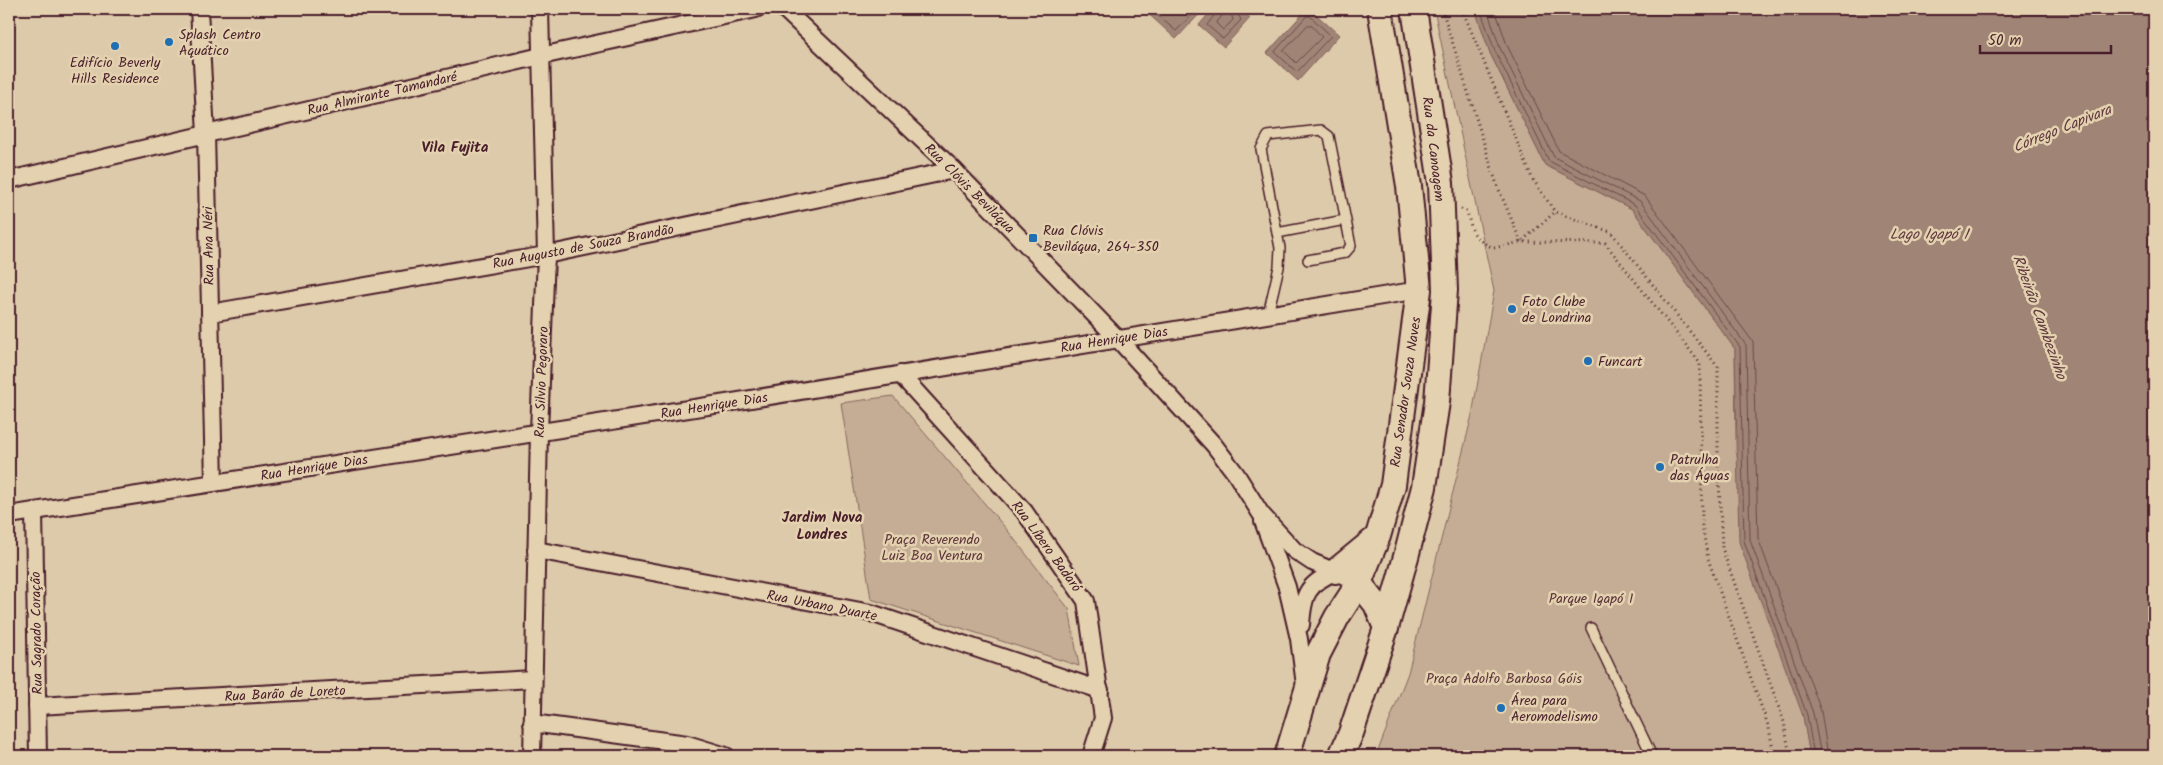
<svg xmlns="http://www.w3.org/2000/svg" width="2163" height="765" font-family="Kalam,sans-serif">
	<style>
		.green { fill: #c4ad94; stroke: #876660 }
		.water { fill: #a08576; stroke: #7e5c58 }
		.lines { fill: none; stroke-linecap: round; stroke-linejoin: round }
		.shore { stroke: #6c4849; stroke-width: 1 }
		.lane-casing { stroke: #4a1f2b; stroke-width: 12 }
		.street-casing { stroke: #4a1f2b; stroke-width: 20 }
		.secondary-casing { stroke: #4a1f2b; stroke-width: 28 }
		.path { stroke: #4a1f2b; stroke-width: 3; stroke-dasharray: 1 4; stroke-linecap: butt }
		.lane { stroke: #e3d1af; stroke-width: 9 }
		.street { stroke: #e3d1af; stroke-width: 16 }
		.secondary { stroke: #e3d1af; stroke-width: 24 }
		.poi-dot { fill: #1f6fb2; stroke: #e3d1af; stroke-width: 2 }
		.labels { text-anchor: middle; stroke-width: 5; stroke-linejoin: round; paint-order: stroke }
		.poi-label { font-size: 14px; fill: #4a1f2b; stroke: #e3d1af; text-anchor: start }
		.street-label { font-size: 14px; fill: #4a1f2b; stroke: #e3d1af }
		.park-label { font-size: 14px; fill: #5c343b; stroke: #e3d1af }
		.water-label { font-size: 15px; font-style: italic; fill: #60383e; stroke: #e3d1af }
		.neighbourhood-label { font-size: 15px; font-weight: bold; fill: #4a1f2b; stroke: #e3d1af }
	</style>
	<rect width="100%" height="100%" fill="#ddcaaa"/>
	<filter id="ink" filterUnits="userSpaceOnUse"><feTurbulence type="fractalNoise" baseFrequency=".02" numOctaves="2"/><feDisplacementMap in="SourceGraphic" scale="10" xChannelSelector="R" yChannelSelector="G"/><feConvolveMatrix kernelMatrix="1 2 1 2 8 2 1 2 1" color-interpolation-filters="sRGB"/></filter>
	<g filter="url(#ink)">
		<!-- green -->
		<g class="green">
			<path d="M1434 9H1475L1490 53 1545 165 1632 209 1735 349 1736 451 1803 716 1810 756H1376L1408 673 1472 415 1494 291Z"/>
			<path d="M893 396 1008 531 1069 609 1079 666 871 599 841 403Z"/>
		</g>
		<!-- water -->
		<g class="water">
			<path d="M1143 9H1204L1176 39Z"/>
			<path d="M1213 9H1239L1250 18 1224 47 1199 25Z"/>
			<path d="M1307 9H1310L1339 35 1298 81 1267 53Z"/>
			<path d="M1475 9H2154V756H1810L1803 716 1739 542 1735 349 1632 209 1545 165 1490 53Z"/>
		</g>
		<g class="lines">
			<!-- shore -->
			<g class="shore">
				<path d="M1150 9 1176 31 1197 9"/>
				<path d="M1217 9 1216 13 1207 25 1223 39 1241 20 1236 9"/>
				<path d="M1223 9 1222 16 1216 23 1223 30 1233 20 1230 9"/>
				<path d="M1480 9 1495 51 1549 161 1635 205 1740 347 1744 541 1807 715 1814 756"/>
				<path d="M1487 9 1500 48 1554 157 1640 201 1746 345 1750 540 1813 713 1821 756"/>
				<path d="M1495 9 1507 45 1559 151 1645 196 1753 342 1758 538 1821 711 1828 756"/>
				<path d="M1307 16H1310L1331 36 1297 72 1275 52Z"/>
				<path d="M1308 25H1311L1322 37 1296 63 1284 51Z"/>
			</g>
			<!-- lane casing -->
			<g class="lane-casing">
				<g id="lane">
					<path d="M1277 233 1345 220"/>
					<path d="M1268 314 1279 267 1280 248 1261 149 1268 136 1321 130 1329 136 1351 246 1345 253 1308 260"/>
					<path d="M1591 628 1652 756"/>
				</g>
			</g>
			<!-- street casing -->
			<g class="street-casing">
				<g id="street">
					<path d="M199 9 206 134 214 483"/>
					<path d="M784 9 954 170 1117 338 1214 445 1236 474 1261 514 1294 550 1312 562 1345 576"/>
					<path d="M9 180 541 56 756 9"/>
					<path d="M210 313 546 255 954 170"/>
					<path d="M900 374 1024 511 1086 601 1103 718 1091 756"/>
					<path d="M34 511 38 756"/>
					<path d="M9 515 733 402 1419 290"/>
					<path d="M1263 521 1287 587 1299 639 1305 685"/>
					<path d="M536 550 871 613 1100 690"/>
					<path d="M1301 625C1303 594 1307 584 1336 571"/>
					<path d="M37 706 533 679"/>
					<path d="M532 723 687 744 726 756"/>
					<path d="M532 756 539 432 546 255 540 9"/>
				</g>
			</g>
			<!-- secondary casing -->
			<g class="secondary-casing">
				<g id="secondary">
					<path d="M1336 571 1375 539"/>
					<path d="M1359 583 1376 604 1386 628"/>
					<path d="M1287 756 1318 654 1337 617 1359 583 1378 536 1393 485 1419 290 1409 186 1380 9"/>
					<path d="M1341 756 1351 733 1386 628 1407 553 1424 487 1437 402 1445 290 1441 183 1414 9"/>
				</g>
			</g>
			<!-- path -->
			<g class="path">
				<path d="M1442 9 1497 185 1521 242 1605 243 1700 363 1702 525 1708 559 1769 728 1774 756"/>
				<path d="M1462 9 1532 178 1555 212 1611 232 1718 367V457L1722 548 1784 722 1790 756"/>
				<path d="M1461 209 1467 211C1472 232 1473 239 1494 248L1521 242 1555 212"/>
			</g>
			<!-- lane -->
			<use href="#lane" class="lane"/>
			<!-- street -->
			<use href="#street" class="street"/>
			<!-- secondary -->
			<use href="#secondary" class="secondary"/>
		</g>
	</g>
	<!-- markers -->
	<g class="poi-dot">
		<circle cx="169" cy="42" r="5"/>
		<circle cx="115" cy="46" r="5"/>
		<rect x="1028" y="233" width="10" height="10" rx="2.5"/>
		<circle cx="1512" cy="309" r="5"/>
		<circle cx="1588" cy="361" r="5"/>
		<circle cx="1660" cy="467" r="5"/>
		<circle cx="1501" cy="708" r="5"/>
	</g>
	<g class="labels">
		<!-- poi labels -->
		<g class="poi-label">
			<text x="179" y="39">Splash Centro<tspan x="179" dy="16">Aquático</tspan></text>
			<text x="115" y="67" text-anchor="middle">Edifício Beverly<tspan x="115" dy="16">Hills Residence</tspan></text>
			<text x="1043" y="235">Rua Clóvis<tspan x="1043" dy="16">Beviláqua, 264-350</tspan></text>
			<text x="1522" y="306">Foto Clube<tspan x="1522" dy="16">de Londrina</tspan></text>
			<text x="1598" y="366">Funcart</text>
			<text x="1670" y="464">Patrulha<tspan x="1670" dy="16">das Águas</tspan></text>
			<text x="1511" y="705">Área para<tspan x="1511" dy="16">Aeromodelismo</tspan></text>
		</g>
		<!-- street labels -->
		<g class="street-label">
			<text transform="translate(382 93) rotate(-13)" y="5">Rua Almirante Tamandaré</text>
			<text transform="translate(1434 149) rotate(83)" y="5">Rua da Canoagem</text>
			<text transform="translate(970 188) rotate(45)" y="5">Rua Clóvis Beviláqua</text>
			<text transform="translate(208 246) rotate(-91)" y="5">Rua Ana Néri</text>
			<text transform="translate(583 246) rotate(-11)" y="5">Rua Augusto de Souza Brandão</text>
			<text transform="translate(1114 339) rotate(-9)" y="5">Rua Henrique Dias</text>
			<text transform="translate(541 382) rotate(-88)" y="5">Rua Silvio Pegoraro</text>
			<text transform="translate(1405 392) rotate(-82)" y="5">Rua Senador Souza Naves</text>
			<text transform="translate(714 405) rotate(-9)" y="5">Rua Henrique Dias</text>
			<text transform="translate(314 467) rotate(-9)" y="5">Rua Henrique Dias</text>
			<text transform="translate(1047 546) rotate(54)" y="5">Rua Líbero Badaró</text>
			<text transform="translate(822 605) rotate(11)" y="5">Rua Urbano Duarte</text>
			<text transform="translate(36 633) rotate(-91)" y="5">Rua Sagrado Coração</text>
			<text transform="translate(285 693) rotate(-3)" y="5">Rua Barão de Loreto</text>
		</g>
		<!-- park labels -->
		<g class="park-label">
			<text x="932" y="544">Praça Reverendo<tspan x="932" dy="16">Luiz Boa Ventura</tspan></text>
			<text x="1591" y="603">Parque Igapó I</text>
			<text x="1504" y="683">Praça Adolfo Barbosa Góis</text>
		</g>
		<!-- water labels -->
		<g class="water-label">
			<text transform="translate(2062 128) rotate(-22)" y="5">Córrego Capivara</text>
			<text x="1929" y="239">Lago Igapó 1</text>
			<text transform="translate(2040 317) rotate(70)" y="5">Ribeirão Cambezinho</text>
		</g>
		<!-- neighbourhood labels -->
		<g class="neighbourhood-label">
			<text x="455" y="152">Vila Fujita</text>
			<text x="822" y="522">Jardim Nova<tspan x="822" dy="17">Londres</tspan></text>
		</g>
	</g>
	<!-- margin -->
	<rect width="2163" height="765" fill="none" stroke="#e3d1af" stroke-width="30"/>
	<rect x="15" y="15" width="2133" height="735" fill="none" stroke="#4a1f2b" stroke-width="2" filter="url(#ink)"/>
	<!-- scale -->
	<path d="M1980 45v8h131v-8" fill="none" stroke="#4a1f2b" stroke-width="2.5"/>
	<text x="1988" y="45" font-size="15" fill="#4a1f2b" stroke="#e3d1af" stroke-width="4" paint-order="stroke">50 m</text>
</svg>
